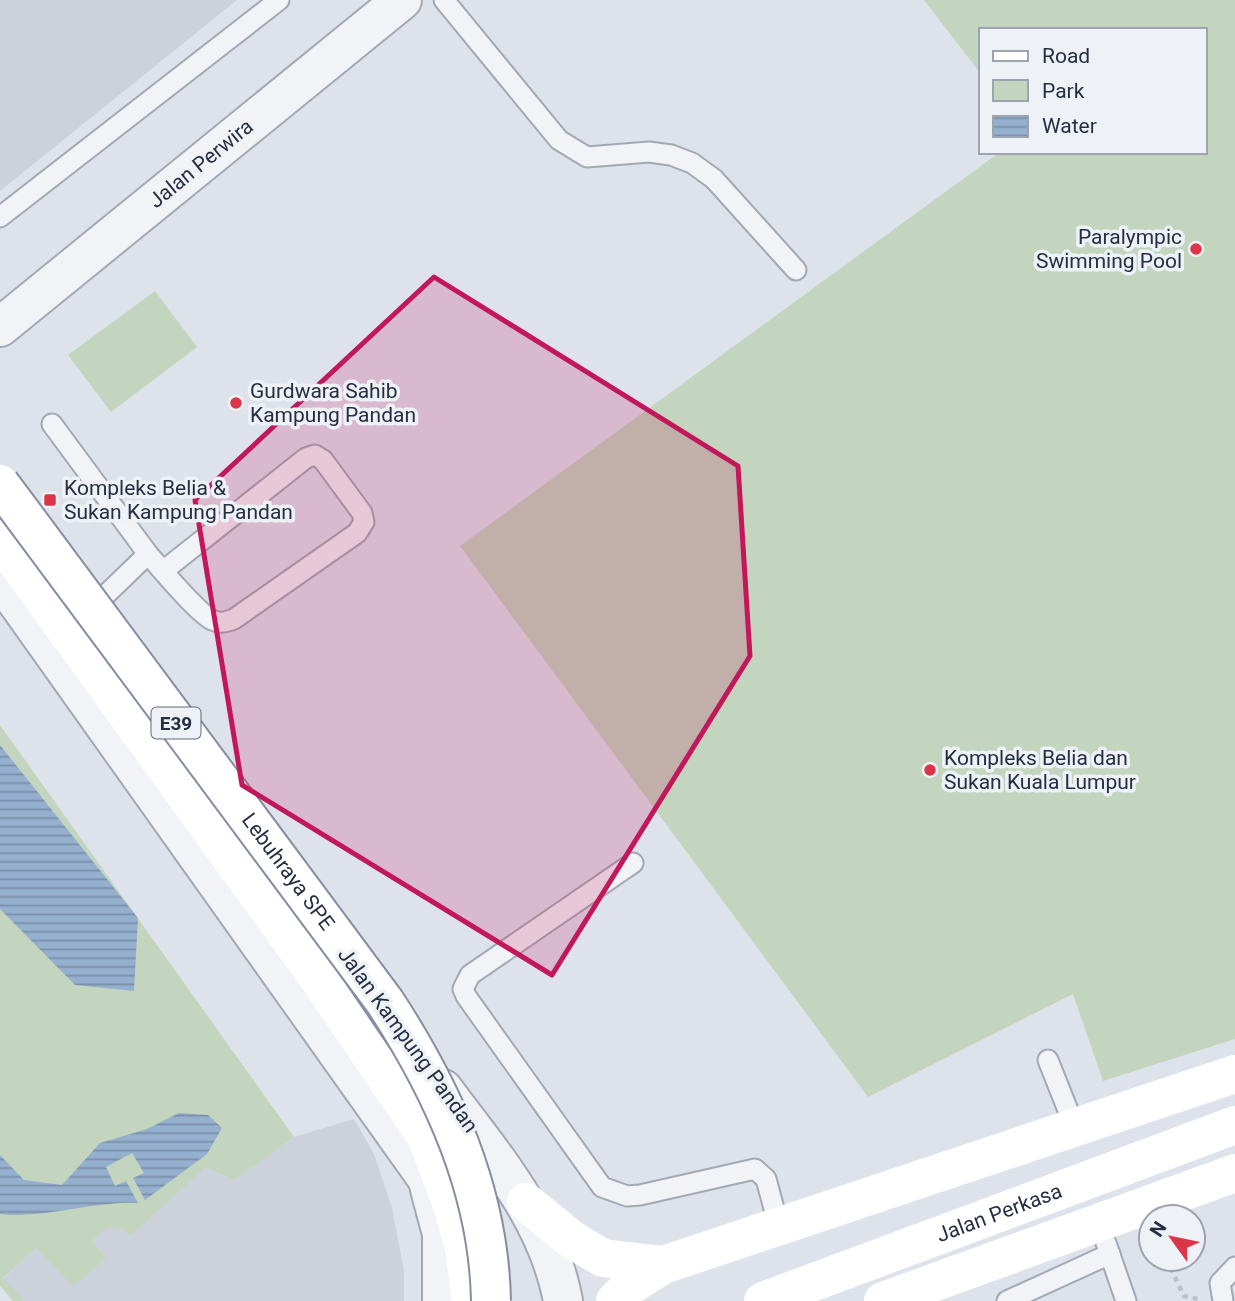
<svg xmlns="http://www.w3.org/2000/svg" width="1235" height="1301" font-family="Roboto,sans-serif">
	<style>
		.built { fill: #ccd1dc }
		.green { fill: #c3d5bf }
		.water { fill: url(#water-rules) }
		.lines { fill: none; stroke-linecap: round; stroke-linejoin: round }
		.service-casing { stroke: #a3a9b4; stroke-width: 23 }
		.minor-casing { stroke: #a3a9b4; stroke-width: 42 }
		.tertiary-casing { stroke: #a3a9b4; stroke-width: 42 }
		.motorway-casing { stroke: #848fa2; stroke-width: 42 }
		.path { stroke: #bdc0c8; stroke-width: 4.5; stroke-dasharray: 5 5; stroke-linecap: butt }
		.service { stroke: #f2f3f7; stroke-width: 19 }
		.minor { stroke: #f2f3f7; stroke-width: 38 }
		.tertiary { stroke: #f2f3f7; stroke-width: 38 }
		.secondary { stroke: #fff; stroke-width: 38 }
		.motorway { stroke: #fff; stroke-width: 38 }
		.motorway-bridge-casing { stroke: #848fa2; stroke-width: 42; stroke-linecap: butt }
		.motorway-bridge { stroke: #fff; stroke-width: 38 }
		.marked { fill: #c2185b; fill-opacity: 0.2; stroke: #c2185b; stroke-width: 5; stroke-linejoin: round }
		.poi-dot { fill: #dd3548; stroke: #eef2f7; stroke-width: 2.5 }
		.labels { text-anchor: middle; stroke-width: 7; stroke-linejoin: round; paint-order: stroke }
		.shield { fill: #eef2f7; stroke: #626a78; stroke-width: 2 }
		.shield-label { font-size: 19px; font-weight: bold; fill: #262f42 }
		.street-label { font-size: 21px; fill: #262f42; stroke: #eef2f7 }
		.poi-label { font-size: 21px; fill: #262f42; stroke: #eef2f7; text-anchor: start }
	</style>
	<defs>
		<pattern id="water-rules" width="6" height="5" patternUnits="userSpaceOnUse" patternTransform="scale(1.75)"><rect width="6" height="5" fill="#95afce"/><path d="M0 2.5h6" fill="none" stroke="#798fa9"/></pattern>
	</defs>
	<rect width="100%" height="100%" fill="#dee2ea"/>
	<!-- built -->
	<g class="built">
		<path d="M0 0H237L0 191Z"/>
		<path d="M354 1119 374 1154 392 1208 404 1271V1301H25L3 1279 36 1247 73 1287 105 1258 92 1241 107 1227 121 1228 205 1168 235 1180 294 1137Z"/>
	</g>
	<!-- green -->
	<g class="green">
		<path d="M924 0H1235V1039L1103 1081 1073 994 868 1097 460 546 1000 152H1205V30H981V74Z"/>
		<path d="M155 291 197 347 111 412 68 355Z"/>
		<path d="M0 725 294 1137 235 1180 205 1168 130 1236 121 1228H107L92 1241 106 1258 73 1287 36 1248 3 1278 25 1301H13L0 1286Z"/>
	</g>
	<!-- water -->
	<g class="water">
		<path d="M0 745 138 918 134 991 75 985 0 909Z"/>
		<path d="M179 1113 208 1115 222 1128 207 1154 145 1200 133 1178 144 1173 132 1153 106 1167 115 1186 126 1181 138 1203C92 1201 46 1219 0 1214V1155L24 1180 62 1185 100 1143 147 1129Z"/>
	</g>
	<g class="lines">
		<!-- service casing -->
		<g class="service-casing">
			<g id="service">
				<path d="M444 0 559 140 587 157 649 152 671 155 692 163 714 179 796 270"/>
				<path d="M0 217 279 0"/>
				<path d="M52 424 148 554C162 570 196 611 212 620 220 624 226 622 234 619L357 533 364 522 362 513 323 460 315 455 306 458 163 571"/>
				<path d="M92 608 148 554"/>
				<path d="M633 863 470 975 463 989 466 996 602 1187 627 1196 640 1195 755 1169 766 1179 779 1227"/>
				<path d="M1048 1060 1075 1128"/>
				<path d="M1106 1243 1126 1301"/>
				<path d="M1007 1301 1110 1254"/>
				<path d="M1223 1301 1220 1283 1235 1267"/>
			</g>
		</g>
		<!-- minor casing -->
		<g class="minor-casing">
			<g id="minor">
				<path id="s1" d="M0 327 402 0"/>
			</g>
		</g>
		<!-- tertiary casing -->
		<g class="tertiary-casing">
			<g id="tertiary">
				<path d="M0 578 426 1177 439 1207"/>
				<path d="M443 1089C492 1155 548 1218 563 1301"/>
				<path d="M430 1189 442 1234V1301"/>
			</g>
		</g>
		<!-- motorway casing -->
		<g class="motorway-casing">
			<path id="motorway" d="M0 539 319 979 427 1138 454 1211 464 1248 471 1301"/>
		</g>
		<!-- path -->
		<path class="path" d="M1166 1259 1184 1296 1198 1299"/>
		<!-- service -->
		<use href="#service" class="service"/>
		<!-- minor -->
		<use href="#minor" class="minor"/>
		<!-- tertiary -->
		<use href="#tertiary" class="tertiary"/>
		<!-- secondary -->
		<g class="secondary">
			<path d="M526 1202 571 1239 603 1258 663 1265 1235 1074"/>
			<path d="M615 1301 630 1286 663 1265"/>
			<path id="s2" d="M763 1301 1235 1125"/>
			<path d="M883 1301 1235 1173"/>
		</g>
		<!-- motorway -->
		<use href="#motorway" class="motorway"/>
		<!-- motorway-bridge casing -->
		<g class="motorway-bridge-casing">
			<g id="motorway-bridge">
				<path id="s3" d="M0 484 385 1002C444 1092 489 1192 491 1301"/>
			</g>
		</g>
		<!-- motorway-bridge -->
		<use href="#motorway-bridge" class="motorway-bridge"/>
	</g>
	<!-- marked area -->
	<path class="marked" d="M434 277 738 466 750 656 552 975 242 785 195 500Z"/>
	<!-- markers -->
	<g class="poi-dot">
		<circle cx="1196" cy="249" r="7"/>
		<circle cx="236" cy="403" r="7"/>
		<rect x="43" y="493" width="14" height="14" rx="3.5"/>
		<circle cx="930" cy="770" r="7"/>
	</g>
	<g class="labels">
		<!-- shield labels -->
		<rect class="shield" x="151.5" y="707.5" width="49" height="31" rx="5"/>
		<g class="shield-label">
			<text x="176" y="730">E39</text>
		</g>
		<!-- street labels -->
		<g class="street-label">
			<text dy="7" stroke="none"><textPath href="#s1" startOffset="259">Jalan Perwira</textPath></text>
			<text dy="7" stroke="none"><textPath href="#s3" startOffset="483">Lebuhraya SPE</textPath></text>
			<text transform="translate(408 1040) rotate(54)" y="7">Jalan Kampung Pandan</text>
			<text dy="7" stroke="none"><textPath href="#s2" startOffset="252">Jalan Perkasa</textPath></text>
		</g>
		<!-- poi labels -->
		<g class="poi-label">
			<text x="1182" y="244" text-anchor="end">Paralympic<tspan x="1182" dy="24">Swimming Pool</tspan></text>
			<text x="250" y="398">Gurdwara Sahib<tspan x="250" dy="24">Kampung Pandan</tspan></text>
			<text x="64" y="495">Kompleks Belia &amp;<tspan x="64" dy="24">Sukan Kampung Pandan</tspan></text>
			<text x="944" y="765">Kompleks Belia dan<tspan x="944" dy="24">Sukan Kuala Lumpur</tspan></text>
		</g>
	</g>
	<!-- legend -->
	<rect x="979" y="28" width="228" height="126" fill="#eef2f7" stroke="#9ea4af" stroke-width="2"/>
	<rect x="993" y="51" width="35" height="10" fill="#ffffff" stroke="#9ea4af" stroke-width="2"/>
	<text x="1042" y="63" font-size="21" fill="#262f42">Road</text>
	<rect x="993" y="80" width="35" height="21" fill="#c3d5bf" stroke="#9ea4af" stroke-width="2"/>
	<text x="1042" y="98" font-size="21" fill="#262f42">Park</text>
	<rect x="993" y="116" width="35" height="21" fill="url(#water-rules)" stroke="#9ea4af" stroke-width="2"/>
	<text x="1042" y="133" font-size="21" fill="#262f42">Water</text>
	<!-- north arrow -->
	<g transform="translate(1172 1238) rotate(303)"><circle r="33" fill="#eef2f7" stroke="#9ea4af" stroke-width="2"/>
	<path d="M0-5L12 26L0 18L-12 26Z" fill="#dd3548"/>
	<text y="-10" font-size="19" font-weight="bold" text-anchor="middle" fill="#262f42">N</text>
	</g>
</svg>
